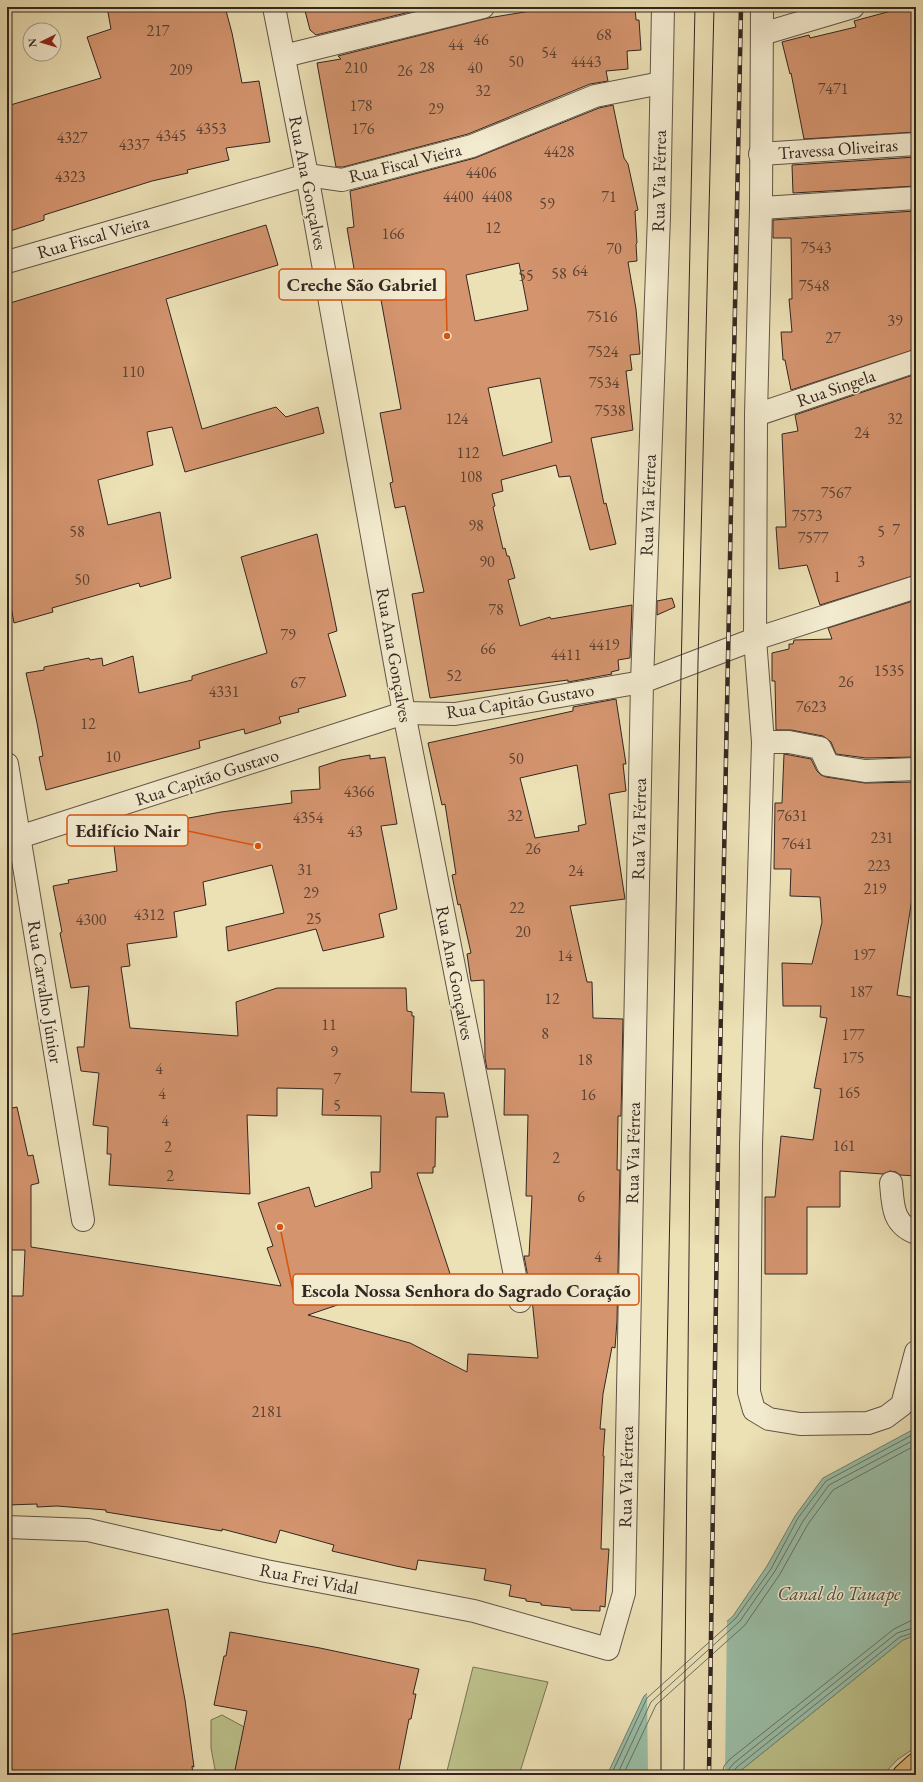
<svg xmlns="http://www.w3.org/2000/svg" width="923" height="1782" font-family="'EB Garamond',serif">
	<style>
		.green { fill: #bcc18a; stroke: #787456 }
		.water { fill: #9abea7; stroke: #718171 }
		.pier { fill: #ece0b5 }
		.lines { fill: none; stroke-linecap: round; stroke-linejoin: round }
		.shore { stroke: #667264; stroke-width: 1 }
		.building { fill: #d3946e; stroke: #332621; fill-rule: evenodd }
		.minor-casing { stroke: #615446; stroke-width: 24 }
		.highway-casing { stroke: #332621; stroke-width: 24 }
		.minor { stroke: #f3ebcf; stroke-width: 22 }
		.highway { stroke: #e6c07a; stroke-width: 22 }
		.tram { stroke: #332621; stroke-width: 1 }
		.rail-casing { stroke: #332621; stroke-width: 4.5 }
		.rail { stroke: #f3ebcf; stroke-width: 3; stroke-dasharray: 9; stroke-linecap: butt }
		.labels { text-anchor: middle; stroke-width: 3; stroke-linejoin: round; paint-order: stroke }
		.number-label { font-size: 16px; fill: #5b4234 }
		.street-label { font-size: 18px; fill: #332621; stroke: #f3ebcf }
		.water-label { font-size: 19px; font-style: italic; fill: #4d4c42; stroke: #f3ebcf }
		.leader { fill: none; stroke: #d6540e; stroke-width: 1.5 }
		.callout-dot { fill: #d6540e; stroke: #f3ebcf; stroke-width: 1.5 }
		.callout { fill: #f3ebcf; stroke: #d6540e; stroke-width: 1.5 }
		.callout-label { font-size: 19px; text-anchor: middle; font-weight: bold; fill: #332621 }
	</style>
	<rect width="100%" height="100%" fill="#ece0b5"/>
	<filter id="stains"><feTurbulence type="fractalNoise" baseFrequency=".005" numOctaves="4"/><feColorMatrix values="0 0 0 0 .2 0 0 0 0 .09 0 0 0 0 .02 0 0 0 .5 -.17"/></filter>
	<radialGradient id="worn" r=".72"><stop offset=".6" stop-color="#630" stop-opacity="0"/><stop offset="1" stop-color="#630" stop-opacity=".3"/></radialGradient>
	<!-- green -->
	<g class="green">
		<path d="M916 1635V1747L897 1760 883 1775H735L903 1640Z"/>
		<path d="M473 1667 548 1682 519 1775H446Z"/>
		<path d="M222 1715 246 1728 265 1775H216L211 1748V1720Z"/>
	</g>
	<!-- water -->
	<path class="water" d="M916 1428V1635L903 1640 735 1775H607L644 1696 733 1616 767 1566 795 1516 823 1478Z"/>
	<!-- pier -->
	<path class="pier" d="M727 1618 725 1775H648L647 1691Z"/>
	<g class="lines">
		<!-- shore -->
		<g class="shore">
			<path d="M611 1775 647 1698 736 1618 771 1569 798 1518 826 1481 916 1433"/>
			<path d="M617 1775 651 1702 740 1621 775 1571 803 1521 829 1485 916 1439"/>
			<path d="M623 1775 656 1705 745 1625 780 1574 808 1524 833 1490 916 1445"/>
			<path d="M722 1775 724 1766 730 1759 894 1629 910 1621H916"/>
			<path d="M728 1775 729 1769 734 1763 897 1633 916 1627"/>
			<path d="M733 1775V1772L737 1767 900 1637 916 1632"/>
		</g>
	</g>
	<!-- building -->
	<g class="building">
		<path d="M107 7H225L232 33 242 83 259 81 270 142 226 148 229 160 187 170 188 173 152 181 44 215V220L7 232V106L101 78 87 37 111 29Z"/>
		<path d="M304 7H426V8L316 35 310 30Z"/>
		<path d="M555 7H635L636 20H639L641 50 627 51 628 69 606 71 608 81 590 84 468 134 343 167H336L317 63 341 59 338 56 488 18Z"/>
		<path d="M906 7H916V132L804 139 791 73 790 74 782 42 809 35 810 38 856 27 854 21Z"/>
		<path d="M613 105 624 158 628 164 638 210 635 211 637 243 636 244 637 261 628 262 636 309 640 354 630 355 632 370 626 371 633 430 591 438 604 504 606 503 616 544 590 550 570 476 559 477 556 465 501 480 503 491 492 494 495 506 493 507 503 549 505 548 507 556H509L515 578 508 580 520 626 550 617 551 619 632 605 630 658 618 660 619 670 611 672 612 674 568 682V680L430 698 412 594 424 592 405 506 395 508 390 483 393 482 380 413 401 409 379 289 358 292 347 228 354 227 350 191 475 158 599 108ZM519 263 528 310 475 321 466 275ZM540 378 552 442 503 456 488 388Z"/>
		<path d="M916 157V186L793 193 792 165Z"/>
		<path d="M916 211V349L791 390 785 360H783L781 332H792L789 299H792L791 238H773V220Z"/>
		<path d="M266 225 278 265 166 299 202 429 276 407 286 417 318 407 324 433 185 472 172 427 147 432 153 465 98 480 108 525 160 512 171 578 140 587 139 583 52 608 53 612 14 623 7 585V304Z"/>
		<path d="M916 374V575L820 605 807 565 779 569 776 527H786L782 434 798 431 795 415Z"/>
		<path d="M317 534 337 631 328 634 346 696 298 709 299 712 279 717 281 723 245 734 244 729 199 741 200 748 46 790 39 757 43 756 37 723 26 673 44 670V667L89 658 90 660 102 658 103 666 133 656 139 693 192 680V676L267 653 241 557Z"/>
		<path d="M672 598 675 607 657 615V601Z"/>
		<path d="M916 600V757L866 758 836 754 831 742 823 736 791 730H776L775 681H772V653L789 649V644H793L794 640 832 639 828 628Z"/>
		<path d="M616 699 626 764H623L626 791 609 794 625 899 570 906 587 982H592L593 1018 623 1019 621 1116H618L617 1170H620L617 1321 615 1348 612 1347 603 1394 600 1429H605L603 1456H604L601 1549H609L605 1607 600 1606V1611L571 1610V1608L541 1605V1603L526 1601V1599L509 1596 511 1585 484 1580 486 1569 418 1560 416 1570 396 1566 332 1551 334 1545 280 1530 276 1543 222 1529V1531L106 1512V1510L57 1506 37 1507V1504L7 1505V1296H23L25 1250H7V1109L17 1107 28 1156 33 1155 39 1183 31 1185V1247L281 1286 267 1248 273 1246 258 1203 309 1187 315 1207 372 1188 371 1172H380L381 1116 322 1115 323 1089 277 1088V1116L247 1115 250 1194 109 1185 111 1154H107L108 1127 93 1125 99 1073 81 1071 77 1047H84L89 986 71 988 60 933 62 932 53 886 69 883 68 880 117 871 113 837 162 827V823L221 812 292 803 291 791 320 789 319 767 341 760 370 755V759L385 757 397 824 381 826 397 909 379 914 384 937 323 951 316 929 228 951 226 927 284 913 272 865 203 882 206 905 174 912 177 937 127 944 130 966 121 967 130 1028 238 1036 236 1002 277 988H406L407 1011 412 1012V1016H414L411 1092 444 1093 448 1117H436L435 1167H433V1173H417L456 1292 415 1305 408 1281 308 1315 410 1343 467 1372 468 1354 538 1358 532 1299 524 1256H529L532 1196H526L528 1115H504L505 1069H487L485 1058 484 980 471 981 467 954 471 953 460 904 458 905 452 875 456 874 445 804 442 805 428 743 573 711V707ZM577 765 586 824 578 826 579 831 535 838 520 778Z"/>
		<path d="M784 754 811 759 817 771 821 775 826 777 865 783 916 782V873L897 995 916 998V1176L900 1175 896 1172 890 1171 883 1174 840 1171V1207H807V1274H765V1197H775L781 1136 813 1140 821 1089 814 1088 827 1018 820 1017 821 1006H783L782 963 812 964 822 922 820 897 790 896 791 869H774L775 803H782Z"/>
		<path d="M168 1609 185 1700 194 1767 192 1766 193 1775H7V1635Z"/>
		<path d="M230 1632 320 1648 419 1669 413 1694H416L411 1719H409L398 1775H234L247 1711 214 1705 224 1656H226Z"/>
	</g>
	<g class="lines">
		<!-- minor casing -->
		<g class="minor-casing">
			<g id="minor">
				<path d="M274 7 307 175 404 713 520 1301"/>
				<path d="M762 7 761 208 756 415 755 639 763 742 751 1145 749 1392 754 1410 769 1419 800 1424 868 1423 886 1417 902 1405 916 1352"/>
				<path d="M762 34 853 7"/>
				<path d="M284 56 483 7"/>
				<path d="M760 154 916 144"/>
				<path d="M761 208 916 198"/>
				<path d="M7 262 307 175 342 180 472 146 595 96 661 83"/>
				<path d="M756 415 916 361"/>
				<path d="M763 742H789L820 748 828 765 865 771 916 769"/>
				<path d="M7 764 83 1220"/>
				<path d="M7 841 404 713 455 714 642 682 755 639 916 587"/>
				<path d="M891 1183C893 1205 892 1224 916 1233"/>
				<path d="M7 1527 88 1530 266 1571 474 1611 608 1649 624 1593 642 682 659 216 663 7"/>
			</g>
		</g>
		<!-- highway casing -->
		<g class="highway-casing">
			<path id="highway" d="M904 1775 916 1764"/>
		</g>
		<!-- minor -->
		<use href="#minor" class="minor"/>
		<!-- highway -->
		<use href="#highway" class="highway"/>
		<!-- tram -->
		<g class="tram">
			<path d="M661 1775V1671L671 1153 695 7"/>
			<path d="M684 1775 690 1154 698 661 714 7"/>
		</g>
		<!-- rail casing -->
		<g class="rail-casing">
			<path id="rail" d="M709 1775 718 1159 741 7"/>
		</g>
		<!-- rail -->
		<use href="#rail" class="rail"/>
	</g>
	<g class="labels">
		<!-- number labels -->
		<g class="number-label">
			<text x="158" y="36">217</text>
			<text x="604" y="40">68</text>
			<text x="481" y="45">46</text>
			<text x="456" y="50">44</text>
			<text x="549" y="58">54</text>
			<text x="516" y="67">50</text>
			<text x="586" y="67">4443</text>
			<text x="356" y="73">210</text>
			<text x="427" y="73">28</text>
			<text x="475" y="73">40</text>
			<text x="181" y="75">209</text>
			<text x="405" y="76">26</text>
			<text x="833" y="94">7471</text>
			<text x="483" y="96">32</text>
			<text x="361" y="111">178</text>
			<text x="436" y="114">29</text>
			<text x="211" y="134">4353</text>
			<text x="363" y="134">176</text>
			<text x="171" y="141">4345</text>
			<text x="72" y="143">4327</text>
			<text x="134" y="150">4337</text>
			<text x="559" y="157">4428</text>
			<text x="481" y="178">4406</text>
			<text x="70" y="182">4323</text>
			<text x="458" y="202">4400</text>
			<text x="497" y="202">4408</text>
			<text x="609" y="202">71</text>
			<text x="547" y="209">59</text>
			<text x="493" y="233">12</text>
			<text x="393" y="239">166</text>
			<text x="816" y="253">7543</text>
			<text x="614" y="254">70</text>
			<text x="580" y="276">64</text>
			<text x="559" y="279">58</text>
			<text x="526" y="281">55</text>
			<text x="814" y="291">7548</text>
			<text x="602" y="322">7516</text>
			<text x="895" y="326">39</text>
			<text x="833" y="343">27</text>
			<text x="603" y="357">7524</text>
			<text x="133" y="377">110</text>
			<text x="604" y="388">7534</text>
			<text x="610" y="416">7538</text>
			<text x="457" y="424">124</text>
			<text x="895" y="424">32</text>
			<text x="862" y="438">24</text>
			<text x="468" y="458">112</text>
			<text x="471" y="482">108</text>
			<text x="836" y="498">7567</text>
			<text x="807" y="521">7573</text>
			<text x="476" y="531">98</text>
			<text x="896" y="535">7</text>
			<text x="77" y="537">58</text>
			<text x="881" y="537">5</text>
			<text x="813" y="543">7577</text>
			<text x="487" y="567">90</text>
			<text x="861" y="567">3</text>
			<text x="837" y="582">1</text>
			<text x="82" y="585">50</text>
			<text x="496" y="615">78</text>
			<text x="288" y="640">79</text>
			<text x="604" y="650">4419</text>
			<text x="488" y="654">66</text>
			<text x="566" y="660">4411</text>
			<text x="889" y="676">1535</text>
			<text x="454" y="681">52</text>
			<text x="846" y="687">26</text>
			<text x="298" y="688">67</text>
			<text x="224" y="697">4331</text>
			<text x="811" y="712">7623</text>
			<text x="88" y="729">12</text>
			<text x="113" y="762">10</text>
			<text x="516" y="764">50</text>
			<text x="359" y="797">4366</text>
			<text x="515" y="821">32</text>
			<text x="792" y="821">7631</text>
			<text x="308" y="823">4354</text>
			<text x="355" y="837">43</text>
			<text x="882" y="843">231</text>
			<text x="797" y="849">7641</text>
			<text x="533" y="854">26</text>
			<text x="879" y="871">223</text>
			<text x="305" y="875">31</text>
			<text x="576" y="876">24</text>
			<text x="875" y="894">219</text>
			<text x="311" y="898">29</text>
			<text x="517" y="913">22</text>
			<text x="149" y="920">4312</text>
			<text x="314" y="924">25</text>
			<text x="91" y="925">4300</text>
			<text x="523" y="937">20</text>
			<text x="864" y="960">197</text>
			<text x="565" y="961">14</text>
			<text x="861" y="997">187</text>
			<text x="552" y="1004">12</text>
			<text x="329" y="1030">11</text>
			<text x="545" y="1039">8</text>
			<text x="853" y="1040">177</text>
			<text x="334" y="1057">9</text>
			<text x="853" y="1063">175</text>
			<text x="585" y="1065">18</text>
			<text x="159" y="1074">4</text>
			<text x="337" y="1084">7</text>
			<text x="849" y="1098">165</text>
			<text x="162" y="1099">4</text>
			<text x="588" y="1100">16</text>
			<text x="337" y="1111">5</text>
			<text x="165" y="1126">4</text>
			<text x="844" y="1151">161</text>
			<text x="168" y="1152">2</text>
			<text x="556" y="1163">2</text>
			<text x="170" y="1181">2</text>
			<text x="581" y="1202">6</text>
			<text x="598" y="1262">4</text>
			<text x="267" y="1417">2181</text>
		</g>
		<!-- street labels -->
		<g class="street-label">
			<text transform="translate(838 149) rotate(-4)" y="6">Travessa Oliveiras</text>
			<text transform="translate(405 163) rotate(-14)" y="6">Rua Fiscal Vieira</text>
			<text transform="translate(659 181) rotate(-89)" y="6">Rua Via Férrea</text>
			<text transform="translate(308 183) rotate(79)" y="6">Rua Ana Gonçalves</text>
			<text transform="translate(93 237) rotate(-16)" y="6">Rua Fiscal Vieira</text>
			<text transform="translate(836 388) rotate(-19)" y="6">Rua Singela</text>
			<text transform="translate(648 505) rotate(-88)" y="6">Rua Via Férrea</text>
			<text transform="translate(394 655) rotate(80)" y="6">Rua Ana Gonçalves</text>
			<text transform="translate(520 701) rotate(-9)" y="6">Rua Capitão Gustavo</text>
			<text transform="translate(207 777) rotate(-18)" y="6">Rua Capitão Gustavo</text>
			<text transform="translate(639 829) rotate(-89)" y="6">Rua Via Férrea</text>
			<text transform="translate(455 973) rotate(79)" y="6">Rua Ana Gonçalves</text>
			<text transform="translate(45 992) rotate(81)" y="6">Rua Carvalho Júnior</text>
			<text transform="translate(633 1153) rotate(-89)" y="6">Rua Via Férrea</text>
			<text transform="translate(626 1477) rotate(-89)" y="6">Rua Via Férrea</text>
			<text transform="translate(309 1579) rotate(11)" y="6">Rua Frei Vidal</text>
		</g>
		<!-- water labels -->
		<g class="water-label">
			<text x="839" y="1600">Canal do Tauape</text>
		</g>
	</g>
	<!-- callouts -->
	<path class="leader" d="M447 336L446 284M258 846L188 831M280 1227L293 1290"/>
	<g class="callout-dot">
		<circle cx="447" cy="336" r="4"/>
		<circle cx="258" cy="846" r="4"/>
		<circle cx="280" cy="1227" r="4"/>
	</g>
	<g class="callout">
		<rect x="279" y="269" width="167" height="31" rx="4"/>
		<rect x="67" y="815" width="121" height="31" rx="4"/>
		<rect x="293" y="1274" width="346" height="31" rx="4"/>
	</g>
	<g class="callout-label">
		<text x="362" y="291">Creche São Gabriel</text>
		<text x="128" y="837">Edifício Nair</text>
		<text x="466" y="1297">Escola Nossa Senhora do Sagrado Coração</text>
	</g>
	<!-- margin -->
	<rect width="923" height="1782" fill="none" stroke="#ece0b5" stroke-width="24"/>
	<rect x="8" y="8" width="907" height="1766" fill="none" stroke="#332621" stroke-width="2"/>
	<rect x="12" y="12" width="899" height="1758" fill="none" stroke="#332621"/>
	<!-- north arrow -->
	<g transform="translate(42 42) rotate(265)"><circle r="19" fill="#f3ebcf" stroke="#a69c89"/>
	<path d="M0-3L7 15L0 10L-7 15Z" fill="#8f2418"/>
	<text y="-6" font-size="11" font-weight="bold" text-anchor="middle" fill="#332621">N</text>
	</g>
	<rect width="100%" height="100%" filter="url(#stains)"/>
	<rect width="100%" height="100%" fill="url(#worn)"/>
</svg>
